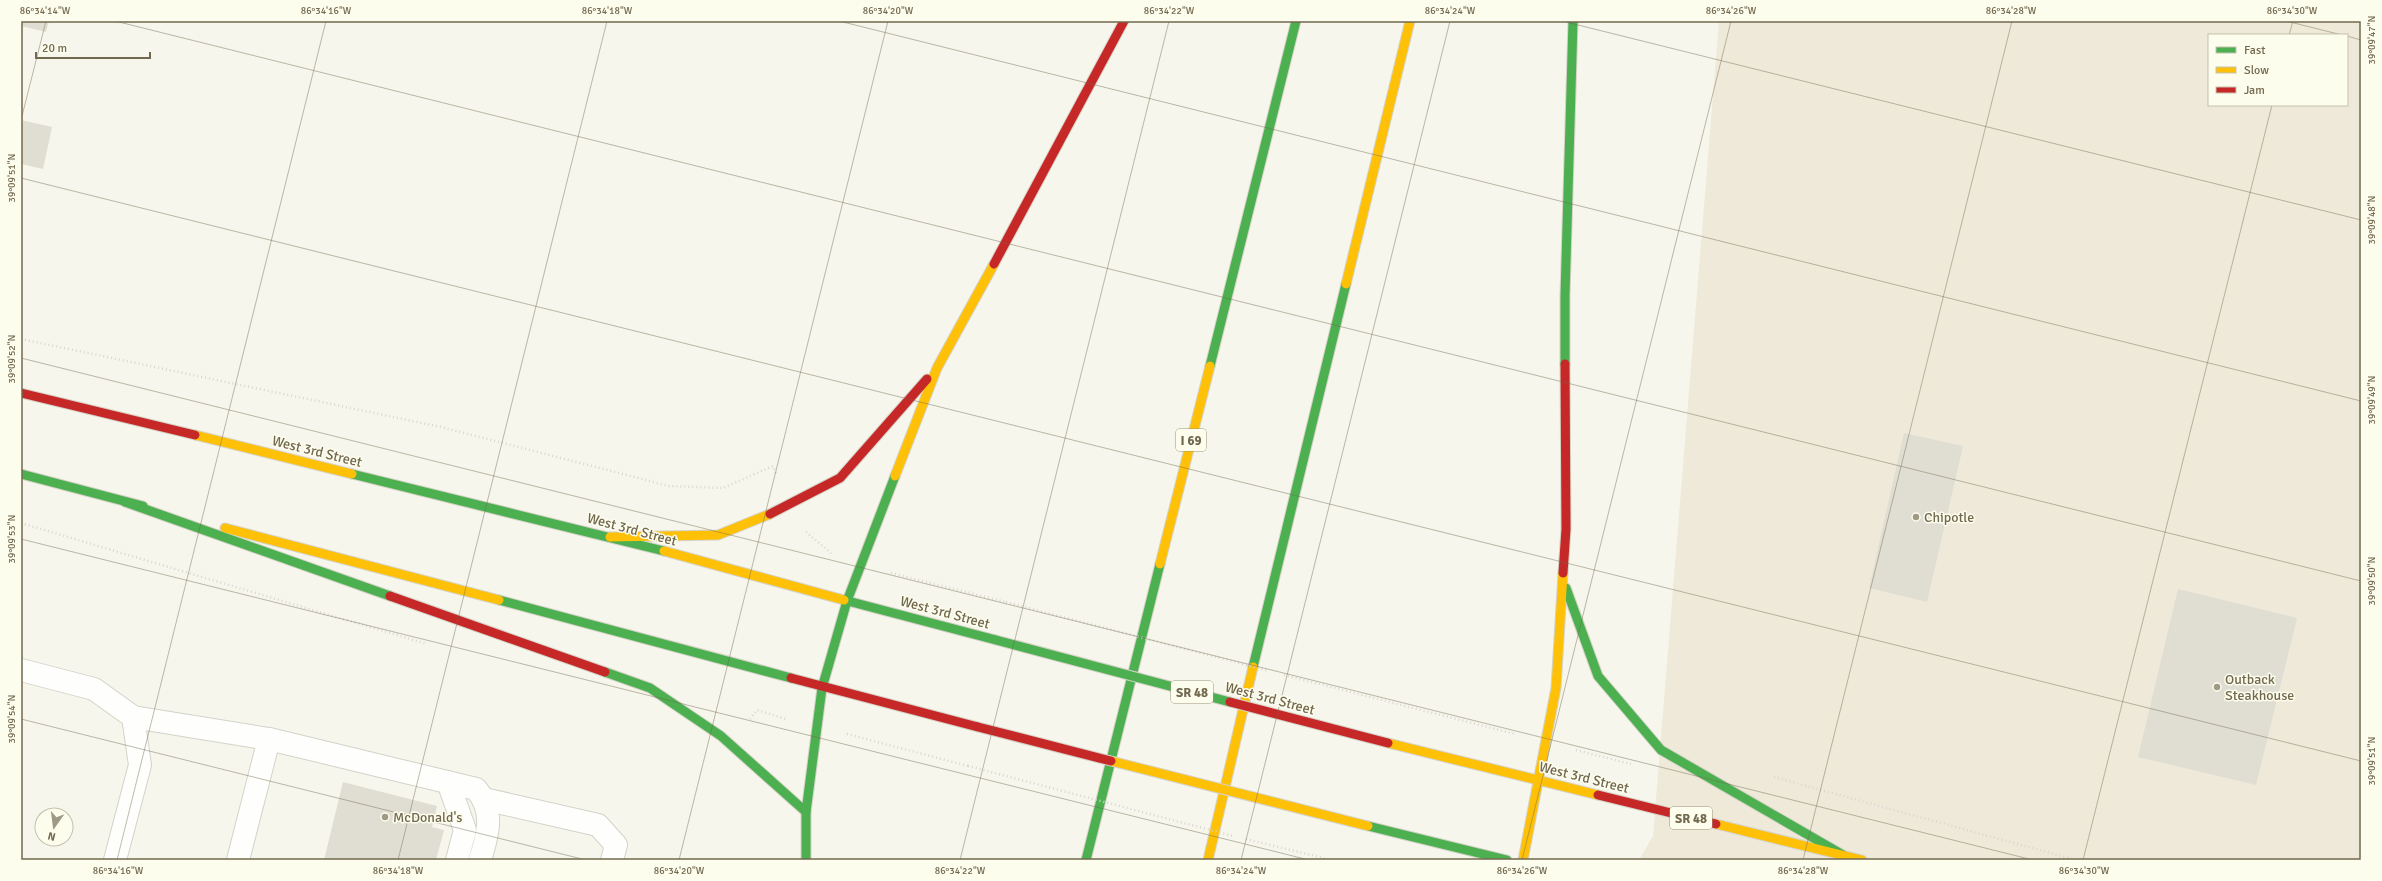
<svg xmlns="http://www.w3.org/2000/svg" width="2382" height="881" font-family="Signika,sans-serif">
	<style>
		.commercial { fill: #efe9d9; fill-rule: evenodd }
		.building { fill: #e0ded2 }
		.lines { fill: none; stroke-linecap: round; stroke-linejoin: round }
		.lane-casing { stroke: #d4d3c9; stroke-width: 24 }
		.street-casing { stroke: #d4d3c9; stroke-width: 24 }
		.fast-casing { stroke: #d5d2c7; stroke-width: 11 }
		.slow-casing { stroke: #d5d2c7; stroke-width: 11 }
		.jam-casing { stroke: #d5d2c7; stroke-width: 11 }
		.path { stroke: #d9d6cf; stroke-width: 2.5; stroke-dasharray: 1 3; stroke-linecap: butt }
		.lane { stroke: #fefefc; stroke-width: 22 }
		.street { stroke: #fefefc; stroke-width: 22 }
		.fast { stroke: #4caf50; stroke-width: 9 }
		.slow { stroke: #ffc107; stroke-width: 9 }
		.jam { stroke: #c62828; stroke-width: 9 }
		.fast-bridge-casing { stroke: #d5d2c7; stroke-width: 11; stroke-linecap: butt }
		.slow-bridge-casing { stroke: #d5d2c7; stroke-width: 11; stroke-linecap: butt }
		.jam-bridge-casing { stroke: #d5d2c7; stroke-width: 11; stroke-linecap: butt }
		.path-bridge { stroke: #d9d6cf; stroke-width: 2.5; stroke-dasharray: 1 3; stroke-linecap: butt }
		.fast-bridge { stroke: #4caf50; stroke-width: 9 }
		.slow-bridge { stroke: #ffc107; stroke-width: 9 }
		.jam-bridge { stroke: #c62828; stroke-width: 9 }
		.ticks { fill: none; stroke: #72684e; stroke-width: 1; stroke-opacity: 0.45 }
		.poi-dot { fill: #a09a85; stroke: #fdfdee; stroke-width: 1.5 }
		.labels { text-anchor: middle; stroke-width: 3; stroke-linejoin: round; paint-order: stroke }
		.shield { fill: #fdfdee; stroke: #9c957e; stroke-width: 1 }
		.shield-label { font-size: 13px; font-weight: bold; fill: #72684e }
		.street-label { font-size: 14px; fill: #72684e; stroke: #fdfdee }
		.poi-label { font-size: 14px; fill: #72684e; stroke: #fdfdee; text-anchor: start }
		.neatline { fill: none; stroke: #72684e; stroke-width: 1.5 }
		.ticks-label { font-size: 10px; text-anchor: middle; fill: #72684e }
	</style>
	<rect width="100%" height="100%" fill="#f6f6ec"/>
	<!-- commercial -->
	<path class="commercial" d="M1719 21H2361V860H1639L1653 836ZM2209 35H2347V105H2209Z"/>
	<!-- building -->
	<g class="building">
		<path d="M21 21H49L46 32 21 26Z"/>
		<path d="M21 120 52 127 43 169 21 164Z"/>
		<path d="M1904 433 1963 446 1927 602 1869 588Z"/>
		<path d="M2178 589 2297 618 2256 785 2138 757Z"/>
		<path d="M343 782 437 806 432 827 444 830 436 860H324Z"/>
	</g>
	<g class="lines">
		<!-- lane casing -->
		<g class="lane-casing">
			<g id="lane">
				<path d="M133 717 269 739 476 789C495 812 488 834 480 860"/>
				<path d="M448 782 465 830 457 860"/>
				<path d="M484 799 598 825 616 845 612 860"/>
				<path d="M238 860 269 739"/>
			</g>
		</g>
		<!-- street casing -->
		<g class="street-casing">
			<path id="street" d="M21 670 94 689 133 717 140 765 115 860"/>
		</g>
		<!-- fast casing -->
		<g class="fast-casing">
			<g id="fast">
				<path d="M1565 364V296L1573 21"/>
				<path d="M1210 366 1296 21"/>
				<path d="M21 474 143 506"/>
				<path d="M352 474 664 551"/>
				<path d="M125 502 390 596"/>
				<path d="M1566 588 1598 676 1661 750 1843 855"/>
				<path d="M499 600 791 678"/>
				<path d="M844 600 996 640"/>
				<path d="M1253 667 1346 284"/>
				<path d="M605 672 650 688 721 736 806 812"/>
				<path d="M1368 826 1507 860"/>
				<path d="M806 860V812L822 688 847 601 895 476"/>
				<path d="M1086 860 1160 564"/>
			</g>
		</g>
		<!-- slow casing -->
		<g class="slow-casing">
			<g id="slow">
				<path d="M1346 284 1410 21"/>
				<path d="M195 435 352 474"/>
				<path d="M895 476 937 368 994 264"/>
				<path d="M225 528 499 600"/>
				<path d="M610 537 718 535 770 514"/>
				<path d="M664 551 844 600"/>
				<path d="M1160 564 1210 366"/>
				<path d="M1388 743 1598 795"/>
				<path d="M1716 824 1862 860"/>
				<path d="M1208 860 1253 667"/>
				<path d="M1523 860 1556 688 1563 573"/>
			</g>
		</g>
		<!-- jam casing -->
		<g class="jam-casing">
			<g id="jam">
				<path d="M994 264 1124 21"/>
				<path d="M21 393 195 435"/>
				<path d="M770 514 840 478 927 379"/>
				<path d="M1563 573 1566 529 1565 364"/>
				<path d="M390 596 605 672"/>
				<path d="M791 678 978 727"/>
				<path d="M1598 795 1716 824"/>
			</g>
		</g>
		<!-- path -->
		<g class="path">
			<path d="M21 339 441 427 669 486 723 488 773 466 777 476"/>
			<path d="M21 523 427 644"/>
			<path d="M806 532 831 553"/>
			<path d="M891 573 1006 602"/>
			<path d="M1284 675 1515 734"/>
			<path d="M750 719 757 710 786 719"/>
			<path d="M847 734 968 766"/>
			<path d="M1576 750 1631 764"/>
			<path d="M1774 777 2076 860"/>
			<path d="M1246 839 1331 860"/>
		</g>
		<!-- lane -->
		<use href="#lane" class="lane"/>
		<!-- street -->
		<use href="#street" class="street"/>
		<!-- fast -->
		<use href="#fast" class="fast"/>
		<!-- slow -->
		<use href="#slow" class="slow"/>
		<!-- jam -->
		<use href="#jam" class="jam"/>
		<!-- fast-bridge casing -->
		<g class="fast-bridge-casing">
			<path id="fast-bridge" d="M996 640 1230 702"/>
		</g>
		<!-- slow-bridge casing -->
		<g class="slow-bridge-casing">
			<path id="slow-bridge" d="M1111 761 1368 826"/>
		</g>
		<!-- jam-bridge casing -->
		<g class="jam-bridge-casing">
			<g id="jam-bridge">
				<path d="M1230 702 1388 743"/>
				<path d="M978 727 1111 761"/>
			</g>
		</g>
		<!-- path-bridge -->
		<g class="path-bridge">
			<path d="M1006 602 1269 671"/>
			<path d="M968 766 1233 836"/>
		</g>
		<!-- fast-bridge -->
		<use href="#fast-bridge" class="fast-bridge"/>
		<!-- slow-bridge -->
		<use href="#slow-bridge" class="slow-bridge"/>
		<!-- jam-bridge -->
		<use href="#jam-bridge" class="jam-bridge"/>
	</g>
	<!-- ticks -->
	<path class="ticks" d="M115 21 2361 581M839 21 2361 401M1562 21 2361 220M2286 21 2342 35M2289 35 2293 21M2347 36 2361 40M21 120 46 21M21 178 2361 761M21 358 2033 860M21 539 1309 860M21 719 586 860M117 860 326 21M398 860 607 21M679 860 888 21M960 860 1169 21M1241 860 1450 21M1522 860 1731 21M1803 860 2012 21M2083 860 2272 105"/>
	<!-- markers -->
	<g class="poi-dot">
		<circle cx="1916" cy="517" r="4"/>
		<circle cx="2217" cy="687" r="4"/>
		<circle cx="385" cy="817" r="4"/>
	</g>
	<g class="labels">
		<!-- shield labels -->
		<g class="shield">
			<rect x="1176" y="429" width="30" height="22" rx="3"/>
			<rect x="1171" y="681" width="42" height="22" rx="3"/>
			<rect x="1670" y="807" width="42" height="22" rx="3"/>
		</g>
		<g class="shield-label">
			<text x="1191" y="445">I 69</text>
			<text x="1192" y="697">SR 48</text>
			<text x="1691" y="823">SR 48</text>
		</g>
		<!-- street labels -->
		<g class="street-label">
			<text transform="translate(317 451) rotate(14)" y="5">West 3rd Street</text>
			<text transform="translate(632 529) rotate(15)" y="5">West 3rd Street</text>
			<text transform="translate(945 612) rotate(15)" y="5">West 3rd Street</text>
			<text transform="translate(1270 698) rotate(15)" y="5">West 3rd Street</text>
			<text transform="translate(1584 777) rotate(14)" y="5">West 3rd Street</text>
		</g>
		<!-- poi labels -->
		<g class="poi-label">
			<text x="1924" y="522">Chipotle</text>
			<text x="2225" y="684">Outback<tspan x="2225" dy="16">Steakhouse</tspan></text>
			<text x="393" y="822">McDonald's</text>
		</g>
	</g>
	<!-- border -->
	<rect width="2382" height="881" fill="none" stroke="#fdfdee" stroke-width="44"/>
	<!-- legend -->
	<rect x="2208" y="34" width="140" height="72" fill="#fdfdee" stroke="#c5c1ae"/>
	<rect x="2216" y="47" width="20" height="6" fill="#4caf50" stroke="#c5c1ae"/>
	<text x="2244" y="54" font-size="12" fill="#72684e">Fast</text>
	<rect x="2216" y="67" width="20" height="6" fill="#ffc107" stroke="#c5c1ae"/>
	<text x="2244" y="74" font-size="12" fill="#72684e">Slow</text>
	<rect x="2216" y="87" width="20" height="6" fill="#c62828" stroke="#c5c1ae"/>
	<text x="2244" y="94" font-size="12" fill="#72684e">Jam</text>
	<!-- north arrow -->
	<g transform="translate(54 827) rotate(194)"><circle r="19" fill="#fdfdee" stroke="#c5c1ae"/>
	<path d="M0-3L7 15L0 10L-7 15Z" fill="#a09a85"/>
	<text y="-6" font-size="11" font-weight="bold" text-anchor="middle" fill="#72684e">N</text>
	</g>
	<!-- scale -->
	<path d="M36 52v6h114v-6" fill="none" stroke="#72684e" stroke-width="2"/>
	<text x="42" y="52" font-size="12" fill="#72684e" stroke="#fdfdee" stroke-width="3" paint-order="stroke">20 m</text>
	<rect x="22" y="22" width="2338" height="837" class="neatline"/>
	<g class="ticks-label">
		<text x="45" y="14">86°34'14"W</text>
		<text x="326" y="14">86°34'16"W</text>
		<text x="607" y="14">86°34'18"W</text>
		<text x="888" y="14">86°34'20"W</text>
		<text x="1169" y="14">86°34'22"W</text>
		<text x="1450" y="14">86°34'24"W</text>
		<text x="1731" y="14">86°34'26"W</text>
		<text x="2011" y="14">86°34'28"W</text>
		<text x="2292" y="14">86°34'30"W</text>
		<text transform="translate(2371 40) rotate(-90)" y="4">39°09'47"N</text>
		<text transform="translate(11 178) rotate(-90)" y="4">39°09'51"N</text>
		<text transform="translate(2371 220) rotate(-90)" y="4">39°09'48"N</text>
		<text transform="translate(11 359) rotate(-90)" y="4">39°09'52"N</text>
		<text transform="translate(2371 400) rotate(-90)" y="4">39°09'49"N</text>
		<text transform="translate(11 539) rotate(-90)" y="4">39°09'53"N</text>
		<text transform="translate(2371 581) rotate(-90)" y="4">39°09'50"N</text>
		<text transform="translate(11 719) rotate(-90)" y="4">39°09'54"N</text>
		<text transform="translate(2371 761) rotate(-90)" y="4">39°09'51"N</text>
		<text x="118" y="874">86°34'16"W</text>
		<text x="398" y="874">86°34'18"W</text>
		<text x="679" y="874">86°34'20"W</text>
		<text x="960" y="874">86°34'22"W</text>
		<text x="1241" y="874">86°34'24"W</text>
		<text x="1522" y="874">86°34'26"W</text>
		<text x="1803" y="874">86°34'28"W</text>
		<text x="2084" y="874">86°34'30"W</text>
	</g>
</svg>
